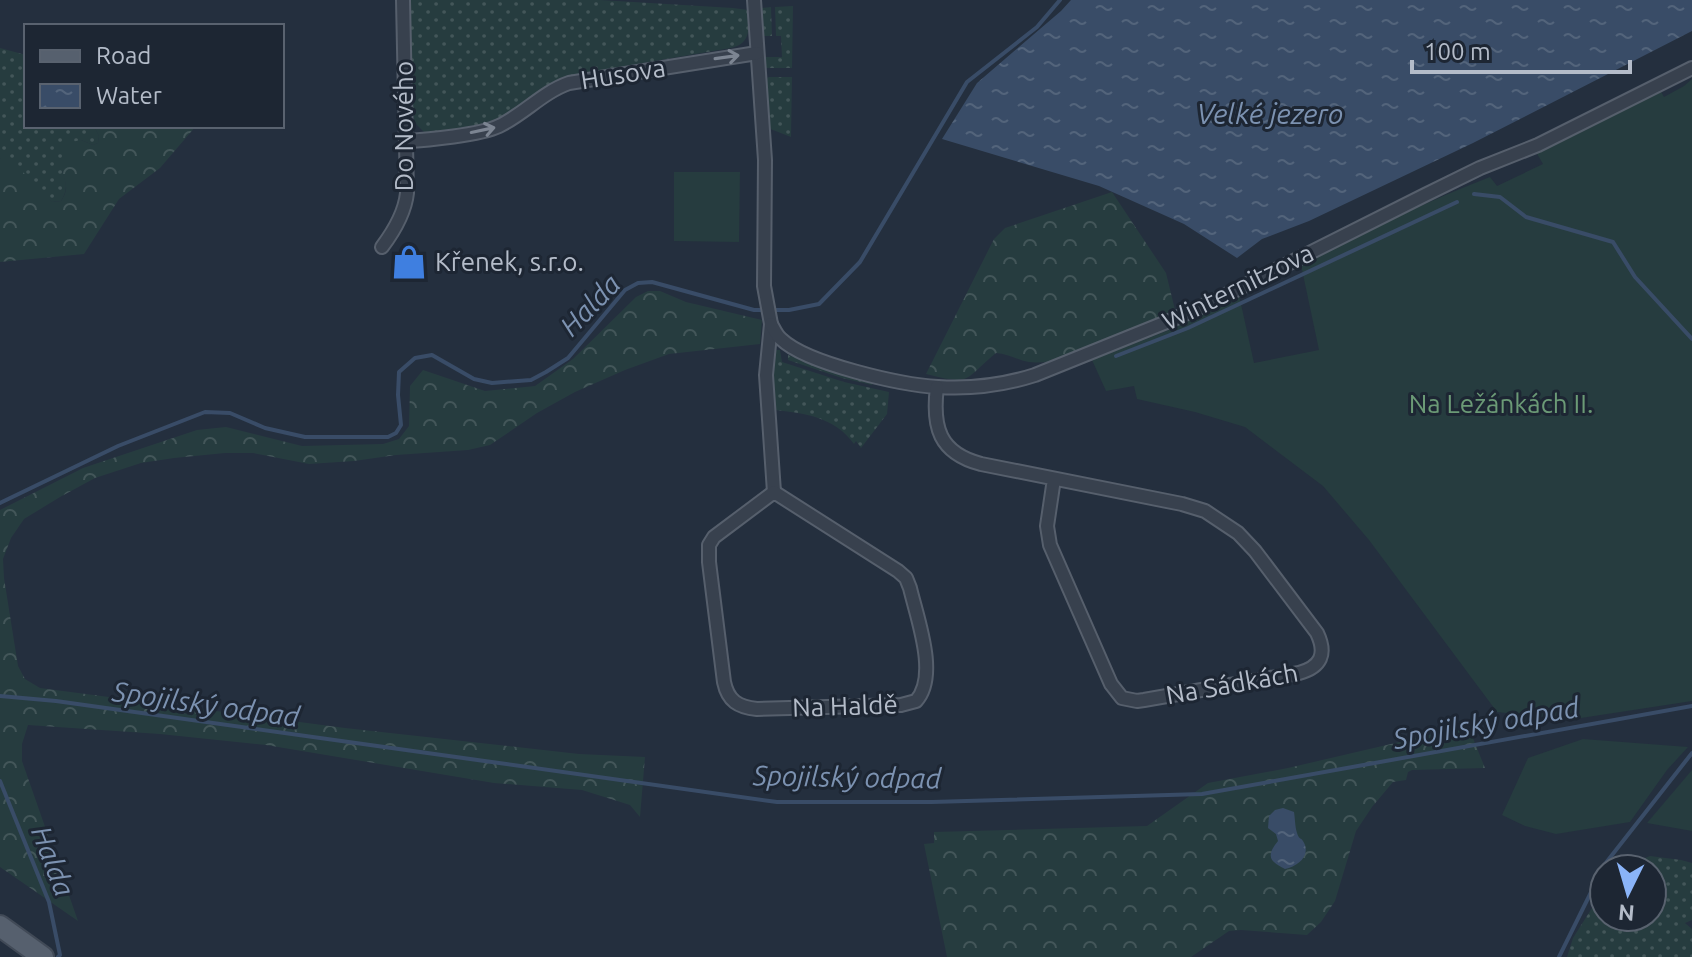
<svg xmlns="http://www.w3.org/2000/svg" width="1692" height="957" font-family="Ubuntu,sans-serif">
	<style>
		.grass { fill: url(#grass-dots) }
		.forest { fill: url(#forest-crowns) }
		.garden { fill: #263c3f }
		.water { fill: url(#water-ripples) }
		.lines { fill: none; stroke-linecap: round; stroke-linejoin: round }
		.stream { stroke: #394c67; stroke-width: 4 }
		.street-casing { stroke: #565f6c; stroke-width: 16 }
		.primary-casing { stroke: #414a57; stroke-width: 24 }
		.street { stroke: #38414e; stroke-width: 12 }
		.primary { stroke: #56606e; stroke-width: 20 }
		.oneway { stroke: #7c8592 }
		.labels { text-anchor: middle; stroke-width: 6; stroke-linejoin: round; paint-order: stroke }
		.street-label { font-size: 26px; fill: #b4bcc9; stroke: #1d2633 }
		.poi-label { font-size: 26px; fill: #b4bcc9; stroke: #1d2633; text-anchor: start }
		.park-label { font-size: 26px; fill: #6b9a76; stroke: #1d2633 }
		.water-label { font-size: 28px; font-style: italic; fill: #7c92b1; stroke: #1d2633 }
	</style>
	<defs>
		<pattern id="grass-dots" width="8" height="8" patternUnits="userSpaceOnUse" patternTransform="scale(2)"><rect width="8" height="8" fill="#263c3f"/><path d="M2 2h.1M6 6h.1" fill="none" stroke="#435659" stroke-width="1.8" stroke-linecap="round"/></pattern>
		<pattern id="forest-crowns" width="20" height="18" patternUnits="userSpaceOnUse" patternTransform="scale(2)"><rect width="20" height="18" fill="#263c3f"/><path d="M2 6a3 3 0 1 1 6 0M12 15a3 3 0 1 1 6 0" fill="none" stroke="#435659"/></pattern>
		<pattern id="water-ripples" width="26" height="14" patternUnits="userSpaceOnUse" patternTransform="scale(2)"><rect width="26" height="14" fill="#394c67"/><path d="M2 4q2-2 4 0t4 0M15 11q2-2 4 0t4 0" fill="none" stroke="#53647b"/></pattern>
	</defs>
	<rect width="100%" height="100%" fill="#242f3e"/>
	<!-- grass -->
	<g class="grass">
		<path d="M409 0H600L733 8 748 10C749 27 752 43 731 48L578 74 557 80 496 121 489 123 437 134 425 133 417 125 412 115Z"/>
		<path d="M793 6 792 68H766L763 57H782L781 36H776L775 7Z"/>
		<path d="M771 7 772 36H761L760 11 762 8Z"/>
		<path d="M0 48 26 55V126H94L99 136 98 143 93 145 81 140 62 171C67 183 68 190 61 201L52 202 0 158Z"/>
		<path d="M769 77H792L791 137 768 128 765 79Z"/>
		<path d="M774 350H780L782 362 844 382 889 392 887 414 861 448 856 441 854 444C835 417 804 413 774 410L772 372Z"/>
		<path d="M788 355 839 374 873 383 872 385 842 378 788 360Z"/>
		<path d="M1650 856 1681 860 1692 863V920L1685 923 1692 929V957H1567L1573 938 1604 889V917H1652V869H1642L1640 865 1643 859Z"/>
	</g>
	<!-- forest -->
	<g class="forest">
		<path d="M94 126H196L160 168 119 199 84 254 0 262V158L19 168 52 202 61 201C70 187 65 184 62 170 61 160 64 152 67 143L81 140 93 145 98 143 99 136Z"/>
		<path d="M1112 192 1166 273 1176 314 1050 362C1043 362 1036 363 1029 362 1018 360 1008 354 996 353 963 380 973 386 926 374L994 239 1005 228Z"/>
		<path d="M648 291H660L686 302 762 320 760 344 669 354 625 370 575 392 537 413 490 445 468 450 396 455 354 461 309 464 253 453H225L174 458 141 463 95 478 60 497 24 519 11 538 3 559 4 578 18 666 25 679 40 688 345 728 579 754 645 757 640 817 630 805 582 790 494 783 266 745 160 734 28 725 22 744V761L78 921 0 867V510L83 468 197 430 226 427 302 446 383 444 399 439 409 426 410 386 423 370 485 391 535 386 573 359 636 297Z"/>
		<path d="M1468 726 1485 768 1412 770 1408 772 1406 780 1393 782 1372 807 1356 831 1335 901 1321 922 1307 935 1241 930 1229 931 1191 957H947L924 844 934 843V832L1147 826 1208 783 1288 768Z"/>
	</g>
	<!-- garden -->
	<g class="garden">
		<path d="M1692 79V701L1568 720 1497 712 1369 540 1323 486 1245 427 1195 412 1137 399 1134 386 1106 391 1092 360 1169 330 1239 295 1254 363 1319 350 1301 265C1363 233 1425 202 1490 177L1497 186 1543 164 1536 152 1660 90 1664 97 1684 86Z"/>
		<path d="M674 172H740L739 242 674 241Z"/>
		<path d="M1583 739 1688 747 1667 770 1630 822 1556 834 1525 826 1502 815 1528 758Z"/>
		<path d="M1692 770V831L1647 823Z"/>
	</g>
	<!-- water -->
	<g class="water">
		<path d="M1071 0H1692V31L1473 143 1309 221 1262 239 1237 258 1184 224 1099 186 942 139 977 83 1061 11Z"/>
		<path d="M1283 808 1294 812C1295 818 1295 827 1297 833 1300 842 1301 835 1305 845 1309 858 1297 866 1285 869 1269 861 1266 856 1278 841L1276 834 1268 828 1269 816 1275 810Z"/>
	</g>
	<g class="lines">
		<!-- stream -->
		<g class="stream">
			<path d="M1474 194 1500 197 1526 217 1613 242 1635 277 1692 339"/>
			<path d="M1116 356 1188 328 1457 202"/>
			<path d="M0 503 118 446 205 412 230 413 265 428 305 437H388L396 433 401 425 398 395 399 372 415 358 432 355 474 379 492 383 531 380 546 372 568 358 625 290 638 283 652 282 754 310H789L819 304 860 262 967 82 1037 27 1060 0"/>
			<path d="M0 696 56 701 777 802H932L1202 794 1692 706"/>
			<path d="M0 781 49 902 60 955 58 957"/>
			<path d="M1559 957 1605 864 1692 753"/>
		</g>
		<!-- street casing -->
		<g class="street-casing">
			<g id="street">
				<path d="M754 0 765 160 764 286 771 324 766 375 774 492"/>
				<path d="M406 141C428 140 480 135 499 126 524 114 543 92 569 83L757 53"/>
				<path d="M382 247C394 231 405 212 407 193L403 0"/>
				<path d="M771 324C774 329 776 335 781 339 807 364 902 385 938 387 971 389 1004 385 1035 375L1174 319 1216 300 1425 195 1480 168 1538 145 1692 68"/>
				<path d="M937 387C932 427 939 453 981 464L1182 504 1205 511 1238 533 1255 551 1317 633C1327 654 1321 667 1299 673L1144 700 1137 701 1122 698 1111 684 1050 545 1047 526 1054 479"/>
				<path d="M774 492 898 571 906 578 910 588C917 618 939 676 916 701L901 705 757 709C738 707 728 701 724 682L709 562V545L714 537Z"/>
			</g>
		</g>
		<!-- primary casing -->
		<g class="primary-casing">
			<path id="primary" d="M0 926 43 957"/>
		</g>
		<!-- street -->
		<use href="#street" class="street"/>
		<!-- primary -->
		<use href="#primary" class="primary"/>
	</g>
	<!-- one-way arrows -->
	<defs><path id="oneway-shaft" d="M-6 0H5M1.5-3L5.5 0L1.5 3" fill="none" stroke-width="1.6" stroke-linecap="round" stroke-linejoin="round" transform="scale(2)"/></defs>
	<g class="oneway">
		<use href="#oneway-shaft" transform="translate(727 57) rotate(-8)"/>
		<use href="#oneway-shaft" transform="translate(483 130) rotate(-12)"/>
	</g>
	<!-- icons -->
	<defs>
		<g id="shop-bare" transform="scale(2.76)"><path d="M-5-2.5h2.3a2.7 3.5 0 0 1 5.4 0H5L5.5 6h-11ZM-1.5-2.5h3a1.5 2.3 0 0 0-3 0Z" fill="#3f7fe0" stroke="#1d2633" stroke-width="2.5" paint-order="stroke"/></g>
	</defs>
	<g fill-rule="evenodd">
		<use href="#shop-bare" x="409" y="262"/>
	</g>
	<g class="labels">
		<!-- street labels -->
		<g class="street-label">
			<text transform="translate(623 74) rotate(-9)" y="9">Husova</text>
			<text transform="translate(404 126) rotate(-90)" y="9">Do Nového</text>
			<text transform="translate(1238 287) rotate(-26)" y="9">Winternitzova</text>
			<text transform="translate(1232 684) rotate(-10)" y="9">Na Sádkách</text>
			<text transform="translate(845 706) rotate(-2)" y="9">Na Haldě</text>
		</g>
		<!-- poi labels -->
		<g class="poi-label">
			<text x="435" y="271">Křenek, s.r.o.</text>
		</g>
		<!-- park labels -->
		<g class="park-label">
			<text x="1501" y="413">Na Ležánkách II.</text>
		</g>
		<!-- water labels -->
		<g class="water-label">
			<text x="1270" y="124">Velké jezero</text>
			<text transform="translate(590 305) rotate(-46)" y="10">Halda</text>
			<text transform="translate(206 704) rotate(8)" y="10">Spojilský odpad</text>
			<text transform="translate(1486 723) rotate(-10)" y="10">Spojilský odpad</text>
			<text transform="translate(847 777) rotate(1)" y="10">Spojilský odpad</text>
			<text transform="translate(53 861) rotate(69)" y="10">Halda</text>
		</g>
	</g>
	<!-- legend -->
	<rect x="24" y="24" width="260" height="104" fill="#1d2633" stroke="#59626f" stroke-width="2"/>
	<rect x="40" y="50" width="40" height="12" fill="#56606e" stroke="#59626f" stroke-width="2"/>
	<text x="96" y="64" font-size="24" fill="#b4bcc9">Road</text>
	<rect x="40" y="84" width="40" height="24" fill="url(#water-ripples)" stroke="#59626f" stroke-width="2"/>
	<text x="96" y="104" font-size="24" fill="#b4bcc9">Water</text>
	<!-- north arrow -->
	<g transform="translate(1628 893) rotate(185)"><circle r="38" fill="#1d2633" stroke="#59626f" stroke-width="2"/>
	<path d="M0-6L14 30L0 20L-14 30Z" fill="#8ab4f8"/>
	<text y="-12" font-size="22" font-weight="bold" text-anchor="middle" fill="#b4bcc9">N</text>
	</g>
	<!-- scale -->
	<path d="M1412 60v12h218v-12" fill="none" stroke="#b4bcc9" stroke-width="4"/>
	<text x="1424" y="60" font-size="24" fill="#b4bcc9" stroke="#1d2633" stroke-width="6" paint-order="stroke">100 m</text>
</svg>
